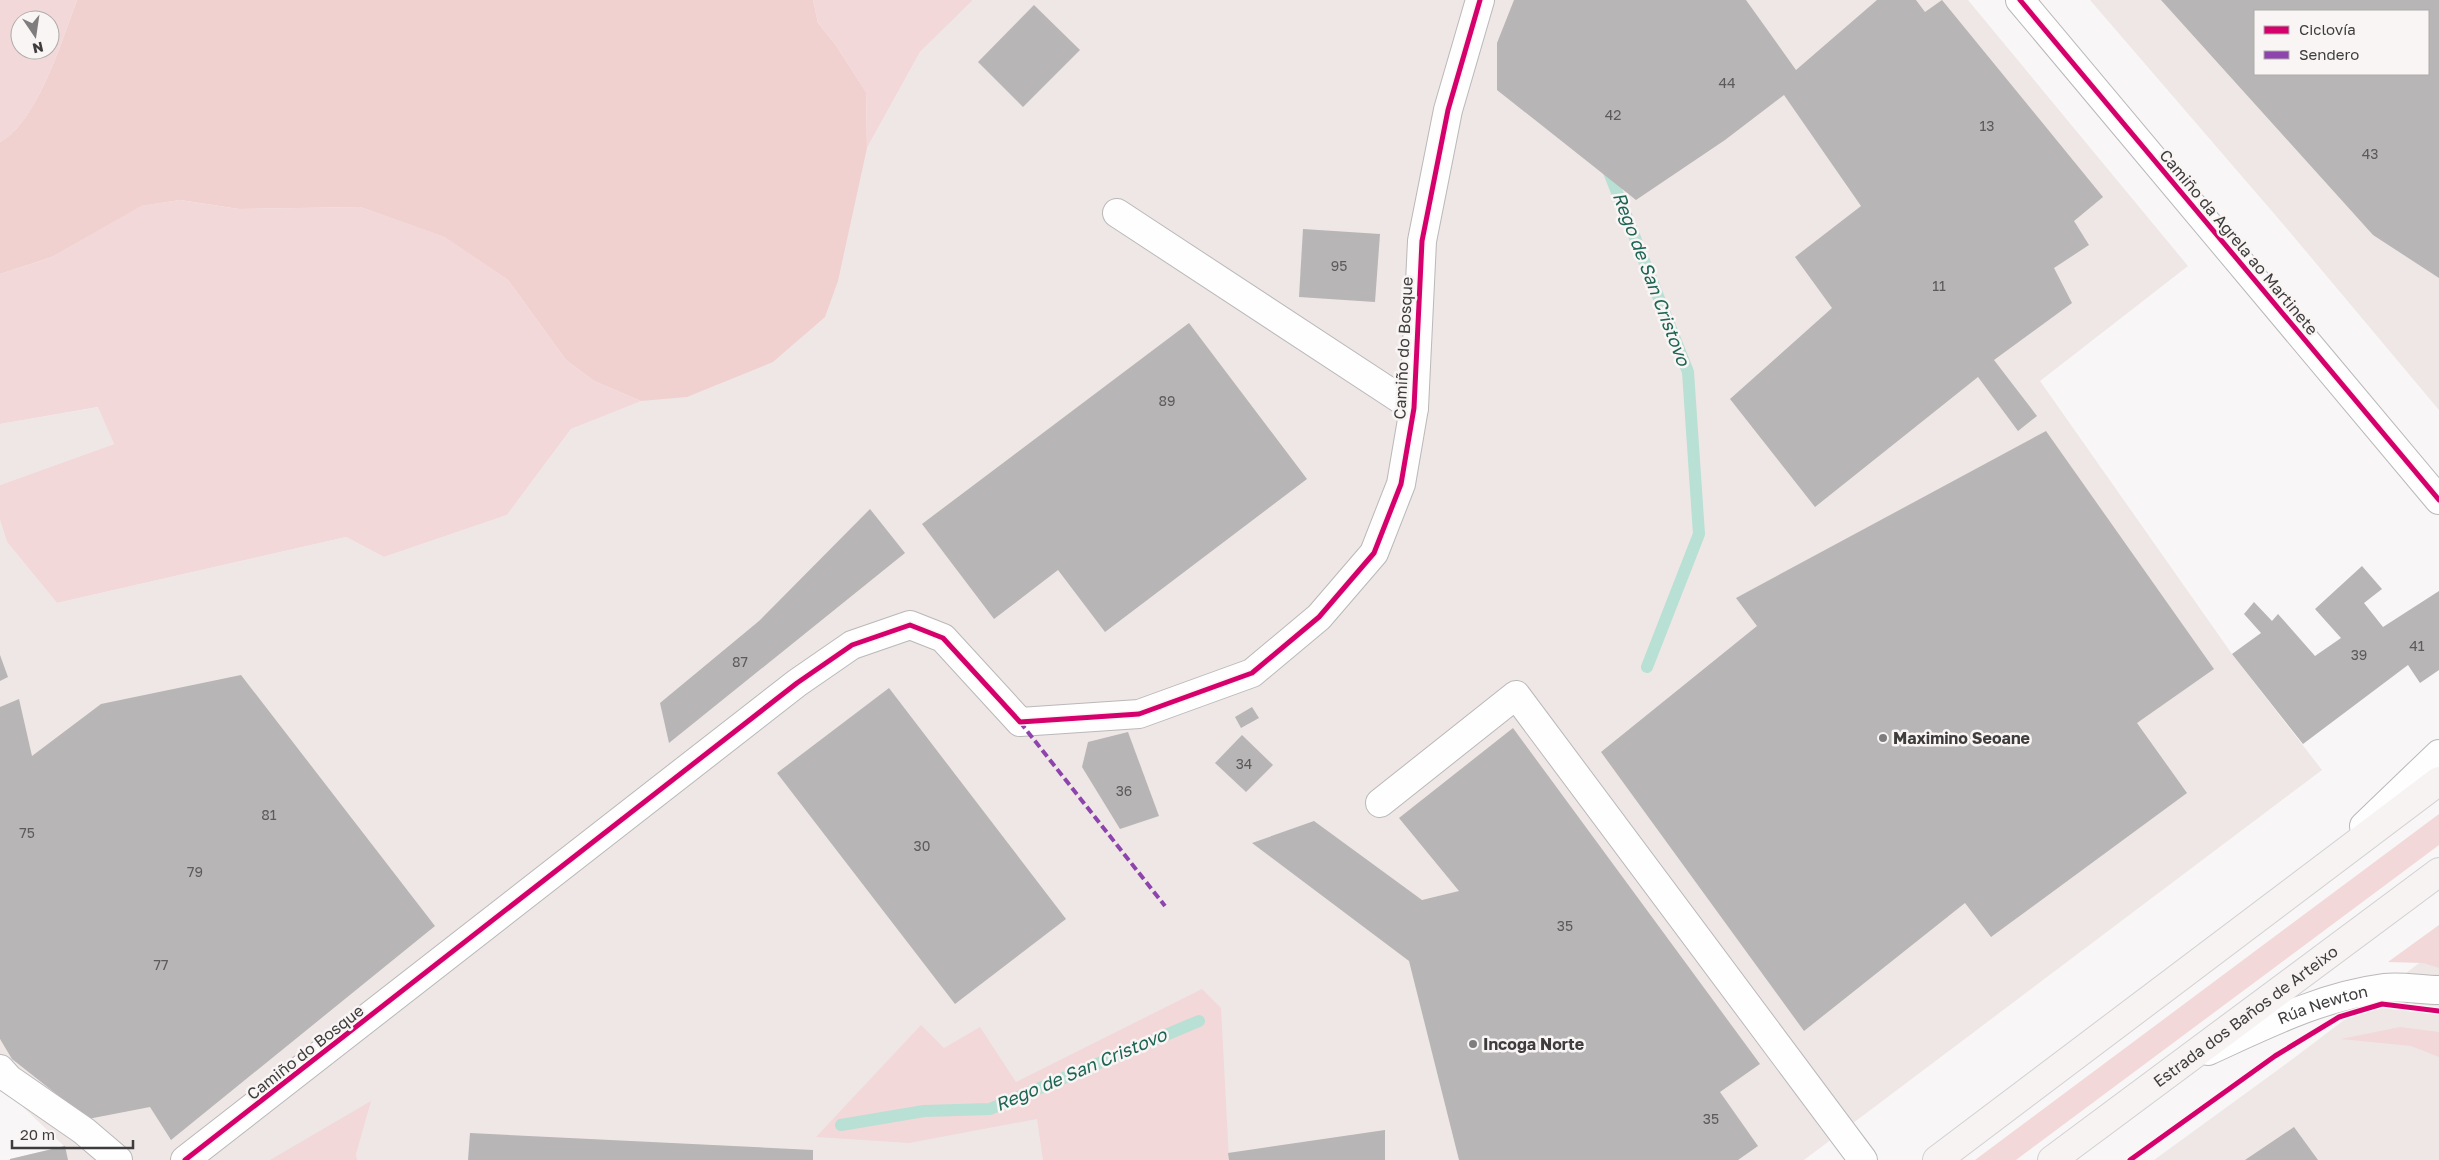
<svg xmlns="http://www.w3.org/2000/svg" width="2439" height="1160" font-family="'Golos Text',sans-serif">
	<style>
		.built { fill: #efe7e6; fill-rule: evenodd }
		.green { fill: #f2d8d8; fill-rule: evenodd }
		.forest { fill: #f0d1d0 }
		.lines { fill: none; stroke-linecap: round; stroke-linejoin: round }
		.stream { stroke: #b8e0d4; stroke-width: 12 }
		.building { fill: #b7b5b5; fill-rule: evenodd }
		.minor-casing { stroke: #bab8b8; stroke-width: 30 }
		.major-casing { stroke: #d2d1d1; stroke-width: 30 }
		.minor { stroke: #fefefe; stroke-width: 28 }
		.major { stroke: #f8f3f3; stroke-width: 28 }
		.quiet { stroke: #8e44ad; stroke-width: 4; stroke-dasharray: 8 4; stroke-linecap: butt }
		.cycleway-casing { stroke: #f9f5f5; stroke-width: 8 }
		.cycleway { stroke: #d6006c; stroke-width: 5 }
		.poi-dot { fill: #7f7d7d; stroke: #f9f5f5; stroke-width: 2 }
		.labels { text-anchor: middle; stroke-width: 5; stroke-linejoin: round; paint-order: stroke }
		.number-label { font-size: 14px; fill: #5c5a5a }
		.street-label { font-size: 16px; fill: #3e3c3c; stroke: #f9f5f5 }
		.poi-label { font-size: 16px; font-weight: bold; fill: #3e3c3c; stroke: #f9f5f5; text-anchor: start }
		.water-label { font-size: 18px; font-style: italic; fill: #1c6554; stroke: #f9f5f5 }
	</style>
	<rect width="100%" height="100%" fill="#f8f6f6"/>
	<!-- built -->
	<g class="built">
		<path d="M973 0H1968L2188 266 2040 381 2232 654 2322 770 1804 1160H7L64 1146 0 1085V520L7 542 57 603 346 537 384 557 507 515 571 429 753 355 920 52Z"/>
		<path d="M2090 0H2439V410L2283 224ZM2255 11H2428V74H2255Z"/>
		<path d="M99 407 114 444 0 485V424Z"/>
		<path d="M2439 948V1160H2154L2290 1061Z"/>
	</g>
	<!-- green -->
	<g class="green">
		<path d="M0 0H77C63 38 37 123 0 142ZM20 20H50V50H20Z"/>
		<path d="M813 0H973L920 52 867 148 866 92 835 44 818 23Z"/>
		<path d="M180 200 239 209 360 207 446 237 508 280 566 360 594 381 641 401 571 429 507 515 384 557 346 537 57 603 7 542 0 520V485L114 444 98 407 0 424V274L52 257 140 206Z"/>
		<path d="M2439 814V845L2016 1160H1975Z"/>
		<path d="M2439 925V968L2423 963 2388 962Z"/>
		<path d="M1202 989 1221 1008 1229 1160H1043L1037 1119 909 1143 816 1137 921 1025 944 1048 980 1027 1016 1082Z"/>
		<path d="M2400 1027 2439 1032V1057L2411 1046 2341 1039Z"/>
		<path d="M371 1101 356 1154 357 1160H270Z"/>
	</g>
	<!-- forest -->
	<path class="forest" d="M77 0H813L818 23 835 44 866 92 867 148 838 281 825 317 773 362 687 397 641 401 594 381 566 360 508 280 445 237 360 207 239 209 180 200 141 206 52 257 0 274V142C37 123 63 38 77 0Z"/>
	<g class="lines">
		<!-- stream -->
		<g class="stream">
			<path d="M1607 167 1688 372 1699 534 1647 667"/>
			<path d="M841 1125 924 1111 990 1109 1199 1021"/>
		</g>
	</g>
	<!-- building -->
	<g class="building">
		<path d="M1514 0H1746L1796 70 1877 0H1916L1925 12 1942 0 2103 197 2074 221 2089 245 2054 268 2072 303 1994 360 2037 416 2018 431 1978 377 1815 507 1730 399 1832 308 1795 257 1861 206 1784 95 1725 140 1636 200 1497 90V43Z"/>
		<path d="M2161 0H2439V278L2373 235ZM2255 11H2428V74H2255Z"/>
		<path d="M1034 5 1080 50 1023 107 978 62Z"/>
		<path d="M1303 229 1380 234 1375 302 1299 297Z"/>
		<path d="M1189 323 1307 479 1105 632 1058 570 994 619 922 524Z"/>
		<path d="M2046 431 2214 669 2137 723 2187 793 1991 937 1965 903 1804 1031 1601 752 1757 626 1736 598Z"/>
		<path d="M870 509 905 553 669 743 660 703 759 621Z"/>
		<path d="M2362 566 2382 589 2364 603 2383 627 2439 591V670L2420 683 2408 665 2303 744 2232 654 2261 633 2244 614 2254 602 2272 621 2278 614 2315 656 2341 638 2315 609Z"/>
		<path d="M0 655 8 677 0 681Z"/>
		<path d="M241 675 435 926 171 1140 150 1107 88 1119 12 1059 0 1039V707L19 699 32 756 101 704Z"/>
		<path d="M889 688 1066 919 955 1004 777 773Z"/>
		<path d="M1252 707 1259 718 1241 728 1235 717Z"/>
		<path d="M1513 728 1760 1064 1720 1092 1758 1146 1738 1160H1459L1409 961 1252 843 1314 821 1422 900 1459 891 1399 818Z"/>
		<path d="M1128 732 1159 816 1120 829 1082 767 1088 742Z"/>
		<path d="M1242 735 1273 765 1246 792 1215 763Z"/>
		<path d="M2294 1127 2318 1160H2245Z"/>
		<path d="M1385 1130V1160H1229L1228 1153Z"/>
		<path d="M470 1133 813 1150V1160H468Z"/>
		<path d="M65 1146 68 1160H10V1159Z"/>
	</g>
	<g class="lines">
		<!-- minor casing -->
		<g class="minor-casing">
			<g id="minor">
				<path d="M2020 0 2439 500"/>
				<path d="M1117 213 1414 408"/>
				<path d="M1380 803 1516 695 1863 1160"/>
				<path d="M2364 826 2439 754"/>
				<path id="s1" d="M2208 1051C2265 1025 2322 996 2385 988 2402 986 2422 990 2439 990"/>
				<path d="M0 1069 9 1079 84 1131 118 1160"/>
				<path d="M185 1160 797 683 852 645 910 625 943 638 1020 722 1139 714 1252 673 1319 617 1374 553 1401 484 1414 408 1422 241 1448 110 1480 0"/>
			</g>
		</g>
		<!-- major casing -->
		<g class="major-casing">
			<g id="major">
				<path d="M1937 1160 2439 781"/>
				<path id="s2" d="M2052 1160 2439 872"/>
			</g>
		</g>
		<!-- minor -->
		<use href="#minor" class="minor"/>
		<!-- major -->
		<use href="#major" class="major"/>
		<!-- quiet -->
		<path class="quiet" d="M1020 722 1165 906"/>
		<!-- cycleway casing -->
		<g class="cycleway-casing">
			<g id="cycleway">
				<path d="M2020 0 2439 500"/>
				<path d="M185 1160 797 683 852 645 910 625 943 638 1020 722 1139 714 1252 673 1319 617 1374 553 1401 484 1414 408 1422 241 1448 110 1480 0"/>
				<path d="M2130 1160 2275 1056 2339 1017 2382 1004 2439 1011"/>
			</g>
		</g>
		<!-- cycleway -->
		<use href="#cycleway" class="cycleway"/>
	</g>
	<!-- markers -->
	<g class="poi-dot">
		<circle cx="1883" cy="738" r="5"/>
		<circle cx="1473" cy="1044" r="5"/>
	</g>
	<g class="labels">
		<!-- number labels -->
		<g class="number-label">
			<text x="1727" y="88">44</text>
			<text x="1613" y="120">42</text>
			<text x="1987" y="131">13</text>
			<text x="2370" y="159">43</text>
			<text x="1339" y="271">95</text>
			<text x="1939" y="291">11</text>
			<text x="1167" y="406">89</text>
			<text x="2417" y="651">41</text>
			<text x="2359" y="660">39</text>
			<text x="740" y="667">87</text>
			<text x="1244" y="769">34</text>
			<text x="1124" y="796">36</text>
			<text x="269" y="820">81</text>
			<text x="27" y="838">75</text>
			<text x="922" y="851">30</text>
			<text x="195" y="877">79</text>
			<text x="1565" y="931">35</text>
			<text x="161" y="970">77</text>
			<text x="1711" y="1124">35</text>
		</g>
		<!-- street labels -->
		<g class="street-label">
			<text transform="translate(2239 242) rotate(50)" y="6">Camiño da Agrela ao Martinete</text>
			<text transform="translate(1403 348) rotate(-87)" y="6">Camiño do Bosque</text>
			<text dy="6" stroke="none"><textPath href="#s1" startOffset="124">Rúa Newton</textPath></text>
			<text dy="6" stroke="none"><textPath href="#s2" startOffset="241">Estrada dos Baños de Arteixo</textPath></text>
			<text transform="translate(305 1052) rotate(-38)" y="6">Camiño do Bosque</text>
		</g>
		<!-- poi labels -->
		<g class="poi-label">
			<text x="1893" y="744">Maximino Seoane</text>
			<text x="1483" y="1050">Incoga Norte</text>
		</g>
		<!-- water labels -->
		<g class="water-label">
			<text transform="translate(1651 279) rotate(69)" y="6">Rego de San Cristovo</text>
			<text transform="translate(1081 1070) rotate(-23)" y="6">Rego de San Cristovo</text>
		</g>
	</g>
	<!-- legend -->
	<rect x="2254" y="10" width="175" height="65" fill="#f9f5f5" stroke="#aeabab"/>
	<rect x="2264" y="26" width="25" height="8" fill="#d6006c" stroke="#aeabab"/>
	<text x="2299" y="35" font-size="15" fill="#3e3c3c">Ciclovía</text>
	<rect x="2264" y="51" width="25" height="8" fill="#8e44ad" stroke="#aeabab"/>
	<text x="2299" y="60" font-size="15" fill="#3e3c3c">Sendero</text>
	<!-- north arrow -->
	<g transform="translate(35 35) rotate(167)"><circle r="24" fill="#f9f5f5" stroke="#aeabab"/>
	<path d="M0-4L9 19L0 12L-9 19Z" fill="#7f7d7d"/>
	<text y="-8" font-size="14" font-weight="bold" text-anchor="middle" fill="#3e3c3c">N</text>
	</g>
	<!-- scale -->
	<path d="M12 1140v8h121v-8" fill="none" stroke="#3e3c3c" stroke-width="2.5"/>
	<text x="20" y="1140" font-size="15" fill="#3e3c3c" stroke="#f9f5f5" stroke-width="4" paint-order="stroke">20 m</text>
</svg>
